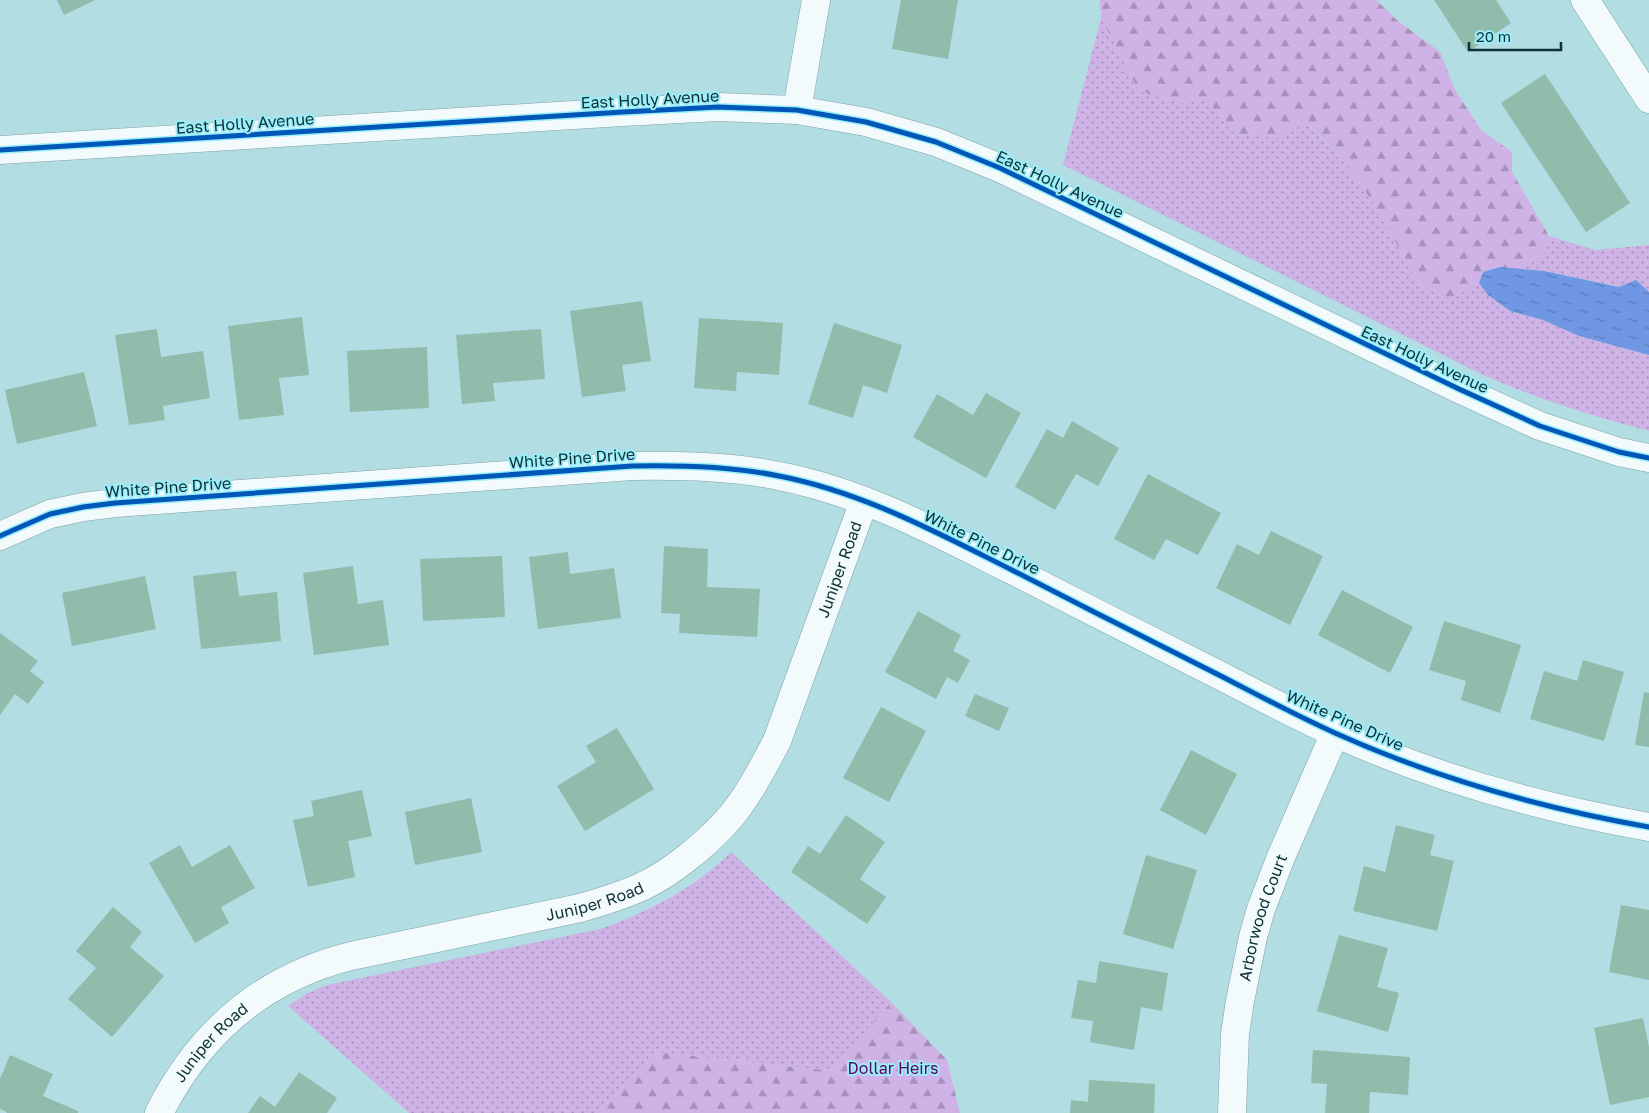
<svg xmlns="http://www.w3.org/2000/svg" width="1649" height="1113" font-family="'Golos Text',sans-serif">
	<style>
		.grass { fill: url(#grass-dots) }
		.forest { fill: url(#forest-firs) }
		.water { fill: url(#water-ripples) }
		.building { fill: #91bbab }
		.lines { fill: none; stroke-linecap: round; stroke-linejoin: round }
		.minor-casing { stroke: #7fa3a8; stroke-width: 29 }
		.tertiary-casing { stroke: #7fa3a8; stroke-width: 29 }
		.minor { stroke: #f3fafb; stroke-width: 28 }
		.tertiary { stroke: #f3fafb; stroke-width: 28 }
		.cycleway-casing { stroke: #9bedf9; stroke-width: 8 }
		.cycleway { stroke: #0057b8; stroke-width: 5 }
		.labels { text-anchor: middle; stroke-width: 4; stroke-linejoin: round; paint-order: stroke }
		.street-label { font-size: 16px; fill: #0d3135; stroke: #9bedf9 }
		.park-label { font-size: 16px; fill: #610264; stroke: #9bedf9 }
	</style>
	<defs>
		<pattern id="grass-dots" width="8" height="8" patternUnits="userSpaceOnUse" patternTransform="scale(1.25)"><rect width="8" height="8" fill="#cfb2e6"/><path d="M2 2h.1M6 6h.1" fill="none" stroke="#a691bb" stroke-width="1.8" stroke-linecap="round"/></pattern>
		<pattern id="forest-firs" width="22" height="20" patternUnits="userSpaceOnUse" patternTransform="scale(1.25)"><rect width="22" height="20" fill="#cfb2e6"/><path d="M5 1l3.5 6h-7zM16 11l3.5 6h-7z" fill="#a691bb"/></pattern>
		<pattern id="water-ripples" width="26" height="14" patternUnits="userSpaceOnUse" patternTransform="scale(1.25)"><rect width="26" height="14" fill="#6f97e4"/><path d="M2 4q2-2 4 0t4 0M15 11q2-2 4 0t4 0" fill="none" stroke="#5a7cba"/></pattern>
	</defs>
	<rect width="100%" height="100%" fill="#b1dde3"/>
	<!-- grass -->
	<g class="grass">
		<path d="M1101 18 1139 91 1181 103 1206 100 1235 134 1277 138 1308 124 1345 163 1375 205 1419 284 1450 298 1479 283 1488 295 1510 311 1543 320 1579 336 1649 355V431C1589 415 1531 397 1475 371L1063 165Z"/>
		<path d="M1549 236 1595 250 1649 245V292L1636 280 1620 287 1544 271 1520 269 1545 254Z"/>
		<path d="M731 852 891 1002 831 1071 655 1052 599 1111 601 1113H409L288 1006 306 994 327 985 601 929C649 911 694 889 731 852Z"/>
	</g>
	<!-- forest -->
	<g class="forest">
		<path d="M1100 0H1376L1398 21 1440 52 1455 90 1481 130 1512 152V172L1549 236 1545 254 1520 269 1500 267 1483 272 1479 283 1450 298 1419 284 1375 205 1345 163 1309 124 1277 138 1235 134 1206 100 1181 103 1139 91 1101 18Z"/>
		<path d="M891 1002 947 1060 960 1113H601L598 1111 655 1052 831 1071Z"/>
	</g>
	<!-- water -->
	<path class="water" d="M1500 267 1544 271 1619 287 1636 280 1649 292V355L1579 336 1543 320 1510 311 1488 295 1479 283 1483 272Z"/>
	<!-- building -->
	<g class="building">
		<path d="M57 0H95L64 15Z"/>
		<path d="M901 0H958L948 59 892 49Z"/>
		<path d="M1434 0H1496L1511 23 1468 52Z"/>
		<path d="M1545 74 1630 203 1586 232 1501 103Z"/>
		<path d="M642 301 651 361 622 365 626 391 582 397 570 311Z"/>
		<path d="M302 317 309 375 279 378 284 415 239 420 228 326Z"/>
		<path d="M699 318 783 323 779 375 737 372 736 391 694 388Z"/>
		<path d="M834 323 902 345 887 393 863 385 853 418 808 404Z"/>
		<path d="M157 329 161 357 203 351 210 398 163 406 165 420 129 425 115 335Z"/>
		<path d="M541 329 545 379 493 383 495 401 462 404 456 335Z"/>
		<path d="M427 347 429 408 350 412 347 351Z"/>
		<path d="M84 372 97 426 17 444 5 390Z"/>
		<path d="M986 393 1021 413 986 478 913 437 937 394 973 415Z"/>
		<path d="M1072 421 1119 448 1098 486 1076 474 1055 510 1015 487 1047 429 1063 438Z"/>
		<path d="M1148 474 1221 513 1198 555 1166 539 1154 560 1114 539Z"/>
		<path d="M1271 531 1323 556 1290 625 1216 588 1237 544 1259 555Z"/>
		<path d="M664 546 708 549 707 587 760 589 757 637 679 633 680 614 661 613Z"/>
		<path d="M568 552 570 574 614 568 621 618 538 629 529 557Z"/>
		<path d="M502 556 505 617 423 621 420 559Z"/>
		<path d="M353 566 358 604 383 600 389 645 314 655 303 573Z"/>
		<path d="M236 571 239 596 277 592 281 641 201 649 193 576Z"/>
		<path d="M145 576 156 629 72 646 62 593Z"/>
		<path d="M1342 590 1413 627 1390 673 1318 635Z"/>
		<path d="M918 611 961 635 953 651 970 660 958 683 947 677 936 699 885 672Z"/>
		<path d="M1444 621 1521 645 1500 713 1461 700 1466 681 1429 670Z"/>
		<path d="M0 633 38 661 30 671 44 682 28 704 15 694 0 715Z"/>
		<path d="M1583 660 1624 672 1604 741 1530 719 1544 671 1577 681Z"/>
		<path d="M1644 692 1649 693V747L1635 745Z"/>
		<path d="M975 694 1009 708 999 731 965 716Z"/>
		<path d="M881 707 926 731 889 802 843 778Z"/>
		<path d="M617 728 654 789 585 831 557 786 596 762 586 746Z"/>
		<path d="M1191 750 1237 774 1206 835 1160 810Z"/>
		<path d="M362 790 372 836 348 841 355 877 308 887 293 820 314 816 311 801Z"/>
		<path d="M471 798 482 852 415 865 405 812Z"/>
		<path d="M846 815 885 842 860 879 886 897 867 924 791 872 808 846 820 854Z"/>
		<path d="M1396 825 1435 835 1430 855 1454 861 1437 931 1353 911 1364 866 1385 872Z"/>
		<path d="M180 845 192 867 230 845 255 888 221 907 229 923 195 943 149 863Z"/>
		<path d="M1146 855 1197 870 1173 949 1123 934Z"/>
		<path d="M1621 905 1649 910V980L1609 972Z"/>
		<path d="M113 907 142 932 130 947 164 976 112 1037 68 999 96 968 76 951Z"/>
		<path d="M1339 935 1388 948 1377 987 1399 993 1388 1032 1317 1011Z"/>
		<path d="M1099 961 1168 973 1162 1011 1141 1007 1134 1050 1090 1042 1093 1021 1071 1018 1078 980 1096 983Z"/>
		<path d="M1643 1018 1649 1047V1097L1610 1105 1594 1028Z"/>
		<path d="M1313 1050 1410 1057 1408 1095 1370 1092 1369 1113H1325L1327 1084 1311 1083Z"/>
		<path d="M10 1055 53 1074 43 1096 78 1111V1113H6L7 1112 0 1109V1079Z"/>
		<path d="M299 1072 337 1098 327 1113H248L260 1096 275 1107Z"/>
		<path d="M1089 1080 1155 1084 1154 1113H1070L1071 1100 1088 1102Z"/>
	</g>
	<g class="lines">
		<!-- minor casing -->
		<g class="minor-casing">
			<g id="minor">
				<path d="M1585 0 1649 99"/>
				<path d="M797 110 816 0"/>
				<path d="M0 536 50 514 83 507 115 503 632 466C681 465 731 466 779 476 862 492 938 533 1012 570 1080 605 1149 640 1217 674 1256 694 1295 715 1335 733 1435 778 1541 808 1649 827"/>
				<path id="s1" d="M159 1113C200 1032 263 978 351 956L580 908C601 902 621 896 641 887 670 874 705 845 726 822 747 799 762 769 777 741L864 501"/>
				<path id="s2" d="M1232 1113 1235 1034 1240 1001 1253 937 1261 909 1281 857 1335 733"/>
			</g>
		</g>
		<!-- tertiary casing -->
		<g class="tertiary-casing">
			<path id="tertiary" d="M0 150 623 112 718 107 797 110 866 122 936 142 1000 168 1459 389 1540 426 1619 452 1649 458"/>
		</g>
		<!-- minor -->
		<use href="#minor" class="minor"/>
		<!-- tertiary -->
		<use href="#tertiary" class="tertiary"/>
		<!-- cycleway casing -->
		<g class="cycleway-casing">
			<g id="cycleway">
				<path d="M0 150 623 112 718 107 797 110 866 122 936 142 1000 168 1459 389 1540 426 1619 452 1649 458"/>
				<path d="M0 536 50 514 83 507 115 503 632 466C681 465 731 466 779 476 862 492 938 533 1012 570 1080 605 1149 640 1217 674 1256 694 1295 715 1335 733 1435 778 1541 808 1649 827"/>
			</g>
		</g>
		<!-- cycleway -->
		<use href="#cycleway" class="cycleway"/>
	</g>
	<g class="labels">
		<!-- street labels -->
		<g class="street-label">
			<text transform="translate(650 99) rotate(-3)" y="6">East Holly Avenue</text>
			<text transform="translate(245 123) rotate(-4)" y="6">East Holly Avenue</text>
			<text transform="translate(1060 184) rotate(25)" y="6">East Holly Avenue</text>
			<text transform="translate(1425 359) rotate(25)" y="6">East Holly Avenue</text>
			<text transform="translate(572 458) rotate(-4)" y="6">White Pine Drive</text>
			<text transform="translate(168 487) rotate(-4)" y="6">White Pine Drive</text>
			<text transform="translate(982 542) rotate(26)" y="6">White Pine Drive</text>
			<text dy="6" stroke="none"><textPath href="#s1" startOffset="941">Juniper Road</textPath></text>
			<text transform="translate(1345 720) rotate(24)" y="6">White Pine Drive</text>
			<text dy="6" stroke="none"><textPath href="#s1" startOffset="506">Juniper Road</textPath></text>
			<text dy="6" stroke="none"><textPath href="#s2" startOffset="199">Arborwood Court</textPath></text>
			<text dy="6" stroke="none"><textPath href="#s1" startOffset="88">Juniper Road</textPath></text>
		</g>
		<!-- park labels -->
		<g class="park-label">
			<text x="893" y="1074">Dollar Heirs</text>
		</g>
	</g>
	<!-- scale -->
	<path d="M1469 42v8h92v-8" fill="none" stroke="#0d3135" stroke-width="2.5"/>
	<text x="1476" y="42" font-size="15" fill="#0d3135" stroke="#9bedf9" stroke-width="4" paint-order="stroke">20 m</text>
</svg>
